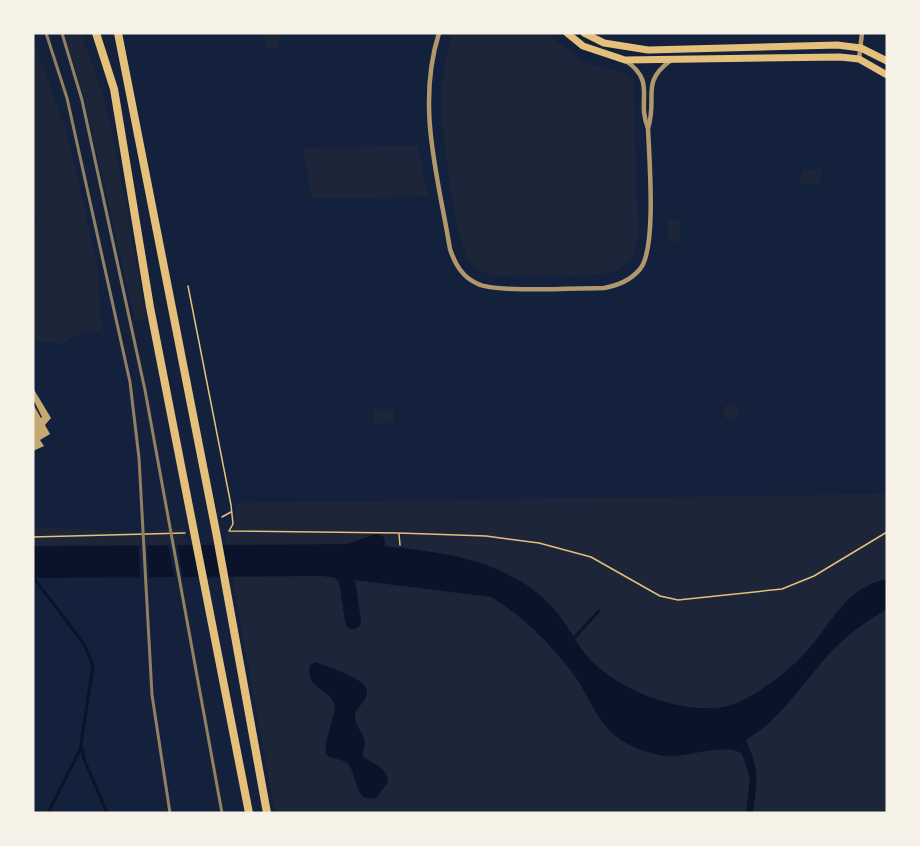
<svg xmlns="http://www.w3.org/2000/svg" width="920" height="846" font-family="Inter,sans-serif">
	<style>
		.green { fill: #1d2539 }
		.water { fill: #0b132b }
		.pier { fill: #14213d }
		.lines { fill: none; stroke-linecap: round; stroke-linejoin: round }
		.stream { stroke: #0b132b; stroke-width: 3 }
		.river { stroke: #0b132b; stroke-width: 16 }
		.building { fill: #c6a872 }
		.path { stroke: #e5c07b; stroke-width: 1.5 }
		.minor { stroke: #b1986c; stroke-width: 4.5 }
		.secondary { stroke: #e5c07b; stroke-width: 7 }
		.primary { stroke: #e5c07b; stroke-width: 8 }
		.rail { stroke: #918062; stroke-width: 3 }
	</style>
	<rect width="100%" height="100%" fill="#14213d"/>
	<!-- green -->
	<g class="green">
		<path d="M65 33H80C119 123 127 224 147 319L135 320 86 105Z"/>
		<path d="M264 33H280L279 48H267Z"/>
		<path d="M453 33H547L579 59 595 66 625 73 633 79 638 237C635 250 633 261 621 268 602 280 523 276 497 276 486 274 476 270 469 260 456 241 439 118 441 92 443 72 447 52 453 33Z"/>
		<path d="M33 39 65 128 83 202 97 266 102 331H84L61 344 33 340V222L38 219 33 210Z"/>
		<path d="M418 146 428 196 312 199 303 148Z"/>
		<path d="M822 169 820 184H800L802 170Z"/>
		<rect x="668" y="220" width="12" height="21"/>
		<circle cx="731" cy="412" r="8"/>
		<path d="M373 409H393V423L374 424Z"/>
		<path d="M887 494V813H275L225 536 238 503Z"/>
		<path d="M33 527 134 532 184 528 186 546H33Z"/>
	</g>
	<!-- water -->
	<g class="water">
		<path d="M368 544C425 551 476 553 525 584 538 592 556 609 564 622 572 633 578 646 587 656 615 689 679 714 723 707 748 703 788 672 805 653 832 624 844 588 887 579V609C866 621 846 636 829 654 803 683 781 719 746 740 760 772 757 781 753 813H746L750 777 742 754C728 742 685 758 666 756 652 754 638 750 626 743 598 728 592 700 574 675 552 645 523 616 491 597L322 576 33 578V546Z"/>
		<path d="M316 662C326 667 367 678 367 691 368 702 356 706 355 716 354 726 364 732 365 742 365 747 362 750 363 756 373 765 386 766 388 782L377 797C353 806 358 772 347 763 340 758 332 760 326 754 323 739 338 713 334 703 326 687 305 688 310 665Z"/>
	</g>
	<!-- pier -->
	<g class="pier">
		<path d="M139 543H147L149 580H140Z"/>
		<path d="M168 543H177L183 580H175Z"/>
	</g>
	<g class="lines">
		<!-- stream -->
		<g class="stream">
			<path d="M33 577 84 644 93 666 80 750 48 813"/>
			<path d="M573 639 599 611"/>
			<path d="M82 748 84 759 107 813"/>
		</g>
		<!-- river -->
		<g class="river">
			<path d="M349 552 377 542"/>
			<path d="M334 564 347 580 353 621"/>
		</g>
	</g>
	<!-- building -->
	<path class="building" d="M33 388 51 418 45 425 50 434 40 440 44 446 33 451V404L41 418 42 417 33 399Z"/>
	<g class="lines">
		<!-- path -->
		<g class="path">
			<path d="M188 286 231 505 233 524 229 531 399 533 486 536 539 543 591 557 660 596 678 600 782 589 814 576 887 532"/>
			<path d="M222 517 231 512"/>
			<path d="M399 534 400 545"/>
			<path d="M33 537 185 533"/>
		</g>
		<!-- minor -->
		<g class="minor">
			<path d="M439 33C416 106 438 176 450 249 455 264 462 277 478 284 497 293 578 288 604 288 618 285 630 281 640 269 657 249 649 157 648 128 658 97 640 83 670 61"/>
			<path d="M859 59 862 33"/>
			<path d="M626 61C657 82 636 100 648 128"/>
		</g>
		<!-- secondary -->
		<g class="secondary">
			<path d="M567 33 583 46 625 60 840 57 859 59 887 75"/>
			<path d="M584 33 604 43 648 50 837 45 861 48 887 61"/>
		</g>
		<!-- primary -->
		<g class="primary">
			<path d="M96 33 114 89 150 307 249 813"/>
			<path d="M118 33 217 537 267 813"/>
		</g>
		<!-- rail -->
		<g class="rail">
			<path d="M46 33 67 98 130 382 139 458 152 695 170 813"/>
			<path d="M62 33 82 100 145 390 222 813"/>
		</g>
	</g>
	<!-- border -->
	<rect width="920" height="846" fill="none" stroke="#f6f1e7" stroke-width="69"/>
</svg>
